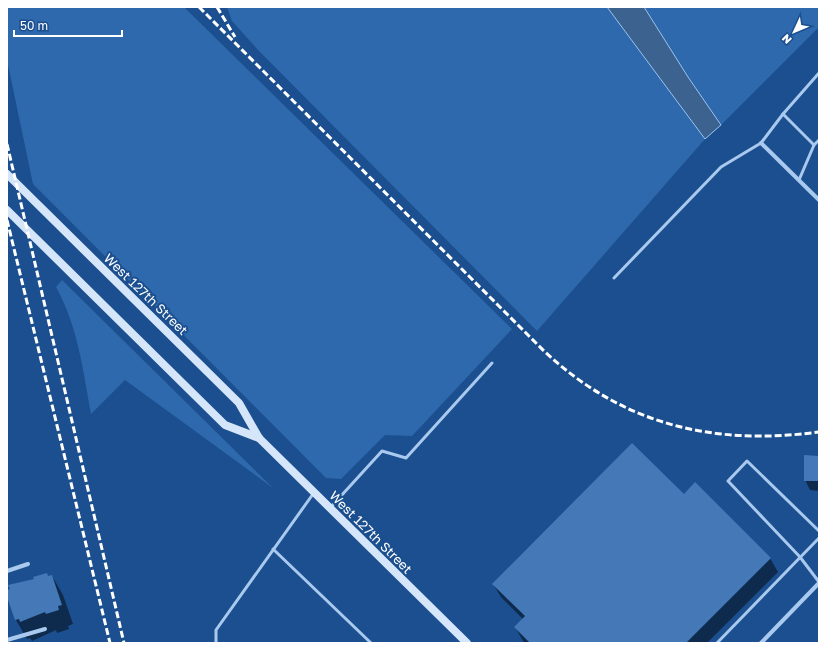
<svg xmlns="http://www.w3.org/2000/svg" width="826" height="650" font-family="'Golos Text',sans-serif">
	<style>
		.green { fill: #2e69ad }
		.water { fill: #3c6290; stroke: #9cc4f0 }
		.shadow { fill: #0007 }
		.building { fill: #4478b7 }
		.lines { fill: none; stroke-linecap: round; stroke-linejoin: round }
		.service { stroke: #a9c9ee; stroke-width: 3 }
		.minor { stroke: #a9c9ee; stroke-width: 4 }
		.secondary { stroke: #d6e6fa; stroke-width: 8 }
		.rail { stroke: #fff; stroke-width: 3; stroke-dasharray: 7 3; stroke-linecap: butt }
		.labels { text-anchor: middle; stroke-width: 4; stroke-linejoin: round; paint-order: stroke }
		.street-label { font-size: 13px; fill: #fff; stroke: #1b4f8f }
	</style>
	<rect width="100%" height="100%" fill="#1b4f8f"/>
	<!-- green -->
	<g class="green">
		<path d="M7 7H184L512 329 412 436 385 435 341 479 326 478 33 184 7 60Z"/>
		<path d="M227 7H607L705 139 537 331 259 51 232 21Z"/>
		<path d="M644 7H819V27L721 125 688 77Z"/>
		<path d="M62 280 273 488 125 380 91 414C83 370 78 327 56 287Z"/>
	</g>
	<!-- water -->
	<path class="water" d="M607 7H644L688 77 721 125 705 139Z"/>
	<!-- shadow -->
	<g class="shadow">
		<path d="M819 457V491L810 490 805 480Z"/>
		<path d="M684 496 770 558 778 572 707 643H525L523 641 515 627 523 619 501 597 493 584Z"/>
		<path d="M52 576 63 595 73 624 68 626 69 629 57 633 56 630 32 641 30 638 27 639 16 620 7 591Z"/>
	</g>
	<!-- building -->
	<g class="building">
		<path d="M632 443 684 494 695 482 771 558 686 643H530L514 627 525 616 492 584Z"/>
		<path d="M804 455 819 456V481H804Z"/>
		<path d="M47 573 48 576 52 575 62 605 58 606 59 610 46 614 45 612 20 622 19 619 15 620 7 597V590L10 589 8 585 34 579 33 577Z"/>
	</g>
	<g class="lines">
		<!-- service -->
		<g class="service">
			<path d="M783 114 819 73"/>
			<path d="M814 145 819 140"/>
			<path d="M614 278 721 167 761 143 783 114 814 145 799 180"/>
			<path d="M330 508 382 451 406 458 492 363"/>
			<path d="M819 531 747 461 728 481 800 557 819 582"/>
			<path d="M273 549 371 643"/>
			<path d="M216 643V630L313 494"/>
			<path d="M717 643 819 538"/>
		</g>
		<!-- minor -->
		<g class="minor">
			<path d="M761 143 819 200"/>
			<path d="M7 571 28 564"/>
			<path d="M7 640 45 629"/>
			<path d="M761 643 819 583"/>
		</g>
		<!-- secondary -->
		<g class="secondary">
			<path d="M7 174 239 403 259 438 467 643"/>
			<path d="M7 210 225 425 259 438"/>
		</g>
		<!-- rail -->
		<g class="rail">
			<path d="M199 7 544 351C623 425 713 446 819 432"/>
			<path d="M217 7 235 37"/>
			<path d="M7 144 124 643"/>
			<path d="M7 220 110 643"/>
		</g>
	</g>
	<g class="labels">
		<!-- street labels -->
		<g class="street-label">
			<text transform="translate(146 294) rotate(44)" y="5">West 127th Street</text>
			<text transform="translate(371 532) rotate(45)" y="5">West 127th Street</text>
		</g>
	</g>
	<!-- border -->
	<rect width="826" height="650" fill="none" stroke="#ffffff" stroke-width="16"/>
	<!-- north arrow -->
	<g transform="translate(794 32) rotate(226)" stroke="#1b4f8f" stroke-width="3" paint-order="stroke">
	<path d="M0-3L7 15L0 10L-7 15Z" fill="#ffffff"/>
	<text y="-6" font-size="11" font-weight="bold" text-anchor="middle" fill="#ffffff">N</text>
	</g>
	<!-- scale -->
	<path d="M14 30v6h108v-6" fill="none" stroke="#ffffff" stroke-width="2"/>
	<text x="20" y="30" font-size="12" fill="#ffffff" stroke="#1b4f8f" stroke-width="3" paint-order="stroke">50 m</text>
</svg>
